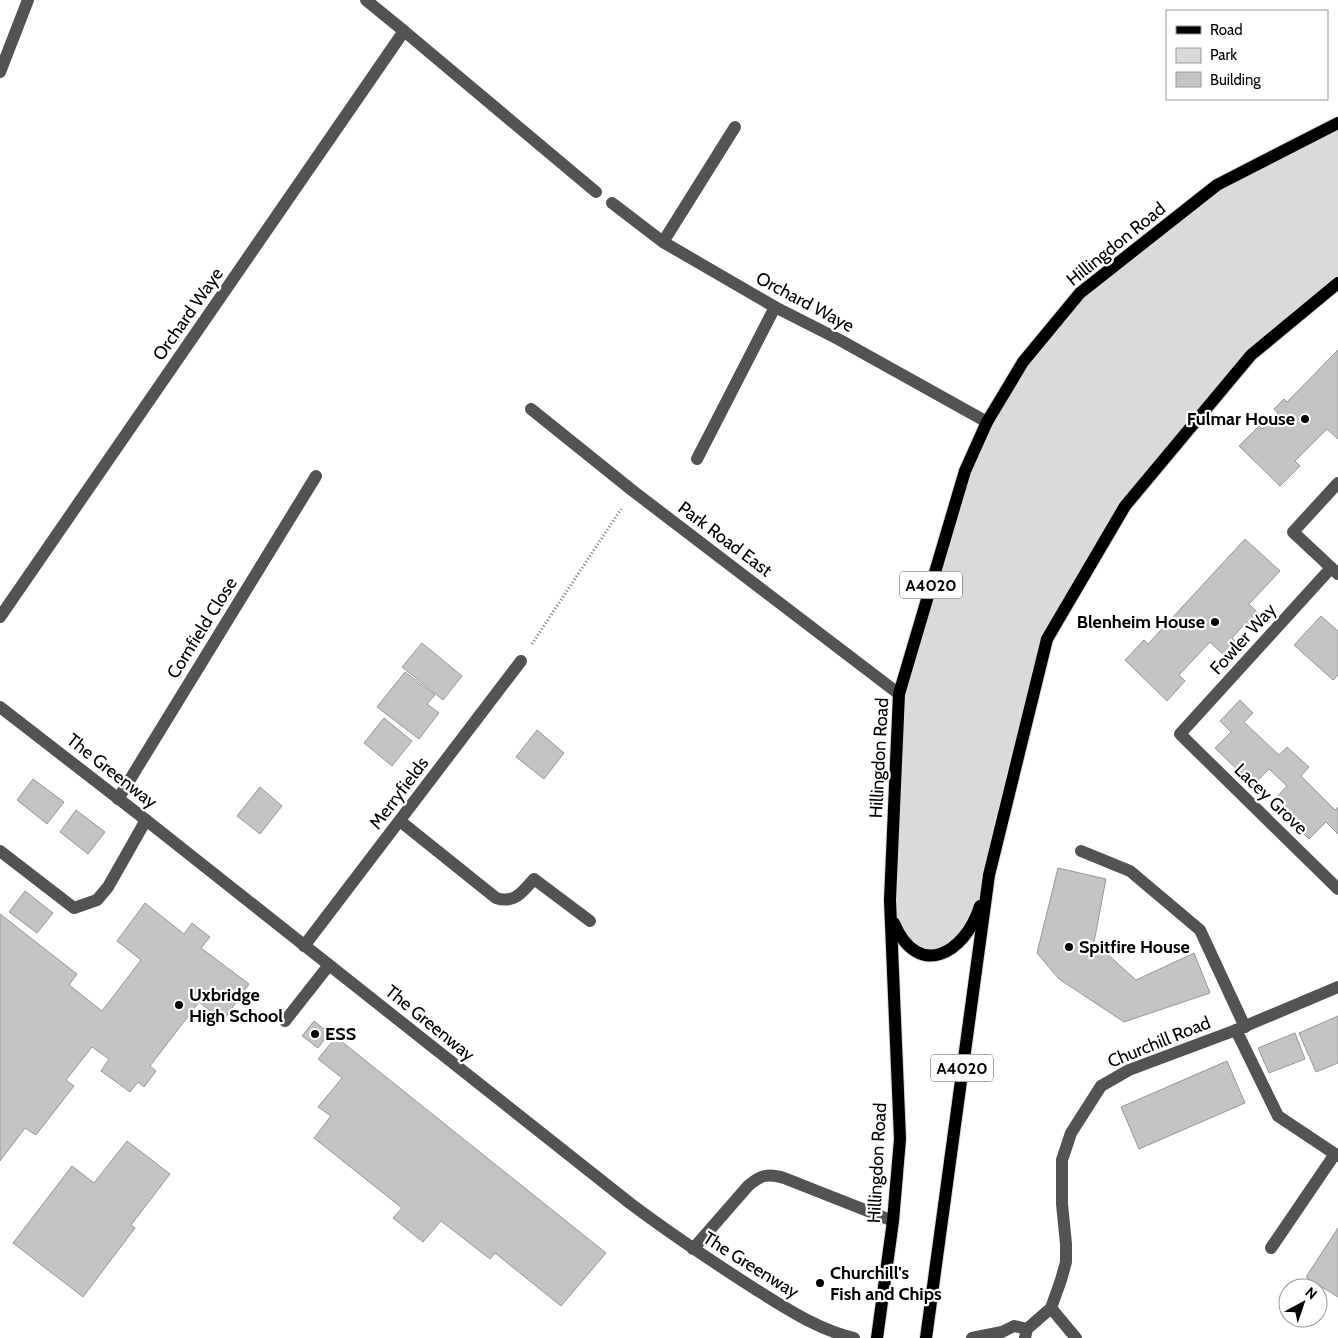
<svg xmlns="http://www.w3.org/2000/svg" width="1338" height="1338" font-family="Cabin,sans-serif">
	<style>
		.green { fill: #dadada }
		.building { fill: #c3c3c3; stroke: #979797 }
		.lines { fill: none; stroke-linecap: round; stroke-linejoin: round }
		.major-casing { stroke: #dbdbdb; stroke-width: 14 }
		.path { stroke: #757575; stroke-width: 3; stroke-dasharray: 1 2.5; stroke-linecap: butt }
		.minor { stroke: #535353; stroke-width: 12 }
		.major { stroke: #000; stroke-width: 12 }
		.poi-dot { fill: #000; stroke: #fff; stroke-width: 2 }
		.labels { text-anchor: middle; stroke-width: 4.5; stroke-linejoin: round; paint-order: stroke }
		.shield { fill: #fff; stroke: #4c4c4c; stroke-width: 1 }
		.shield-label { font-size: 16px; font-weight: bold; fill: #000 }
		.street-label { font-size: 18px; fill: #000; stroke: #fff }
		.poi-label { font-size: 18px; font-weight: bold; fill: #000; stroke: #fff; text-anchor: start }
	</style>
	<rect width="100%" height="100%" fill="#fff"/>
	<!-- green -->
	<path class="green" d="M1338 123V283L1251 355 1125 506 1047 639 976 917 951 950 917 953 894 923 899 694 987 422 1080 293 1217 185Z"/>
	<!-- building -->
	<g class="building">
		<path d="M1338 350V439L1327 429 1295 461 1300 466 1280 486 1239 446 1259 426 1262 429 1278 413 1274 409 1284 399 1287 402Z"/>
		<path d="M1245 539 1280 571 1249 604 1264 619 1252 632 1244 625 1232 638 1239 645 1227 658 1210 642 1179 675 1185 681 1167 701 1125 660 1144 640 1148 644Z"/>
		<path d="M1321 616 1338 631V675L1333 680 1294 645Z"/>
		<path d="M422 643 462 676 443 700 402 667Z"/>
		<path d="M405 672 435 695 427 704 439 713 419 739 377 707Z"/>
		<path d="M1240 700 1253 713 1244 722 1279 755 1287 747 1309 767 1301 776 1335 810 1338 807V834L1326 822 1309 839 1272 802 1287 786 1269 769 1253 785 1215 748 1231 732 1220 721Z"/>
		<path d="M384 718 412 741 392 766 364 743Z"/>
		<path d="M537 730 564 753 544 779 516 757Z"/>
		<path d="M33 779 64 802 47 824 17 800Z"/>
		<path d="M260 787 282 806 260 834 237 816Z"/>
		<path d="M76 810 105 832 88 854 60 832Z"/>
		<path d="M1058 868 1106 879 1094 942 1136 980 1194 953 1210 993 1124 1022 1059 979 1037 953Z"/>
		<path d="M25 891 53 913 37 933 9 912Z"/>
		<path d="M145 903 184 934 192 923 210 937 201 948 249 984 223 1021 199 1002 150 1066 156 1071 144 1087 138 1082 130 1092 101 1071 109 1059 92 1047 66 1080 74 1086 36 1135 25 1128 0 1161V914L77 974 69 985 102 1011 141 960 117 941Z"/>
		<path d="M1338 1016V1063L1316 1072 1299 1033Z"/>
		<path d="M314 1021 329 1033 318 1048 302 1036Z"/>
		<path d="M1295 1033 1305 1059 1269 1073 1258 1048Z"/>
		<path d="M336 1037 606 1253 561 1306 495 1253 490 1259 441 1221 423 1242 393 1218 402 1208 314 1138 331 1116 318 1107 342 1078 318 1059Z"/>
		<path d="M1227 1061 1245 1103 1139 1149 1121 1107Z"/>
		<path d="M127 1141 170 1174 131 1225 135 1228 83 1297 13 1243 72 1166 94 1183Z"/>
		<path d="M1338 1228V1297L1306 1277Z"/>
	</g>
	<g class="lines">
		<!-- major casing -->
		<g class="major-casing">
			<g id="major">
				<path d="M894 923C918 980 965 954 980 906"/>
				<path d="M877 1338 893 1221 900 1139 890 900 899 694 965 471 987 422 1023 362 1080 293 1217 185 1338 123"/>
				<path d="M926 1338 989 875 1047 639 1125 506 1251 355 1338 283"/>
			</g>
		</g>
		<!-- path -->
		<path class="path" d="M532 644 621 509"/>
		<!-- minor -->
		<g class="minor">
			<path d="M404 31 596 192"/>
			<path d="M0 72 28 0"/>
			<path d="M612 203 663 242 775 307 838 339 987 422"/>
			<path d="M663 242 735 127"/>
			<path d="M531 409 633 491 899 694"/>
			<path d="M697 459 775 307"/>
			<path d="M1338 483 1293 532 1338 574"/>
			<path d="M1331 568 1180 734 1338 889"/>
			<path d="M0 617 404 31 366 0"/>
			<path d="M0 707 146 820 631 1204C671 1234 713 1262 755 1289 786 1308 818 1330 854 1338"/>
			<path d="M118 799 316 476"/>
			<path d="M400 821 496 898C515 904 522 892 534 879L590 921"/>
			<path d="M0 851 74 908 97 900 108 887 146 820"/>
			<path d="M1081 851 1130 871 1200 930 1245 1027"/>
			<path d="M304 946 521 661"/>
			<path d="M285 1021 329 965"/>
			<path d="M1236 1030 1278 1116 1338 1156"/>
			<path d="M1271 1248 1335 1154"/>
			<path d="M693 1249 748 1186C760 1175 768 1173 784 1178L893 1221"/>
			<path d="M1051 1308 1076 1338"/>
			<path d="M972 1338 1002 1332 1014 1326 1027 1329"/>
			<path d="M1025 1338 1027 1329 1051 1308 1061 1280 1066 1262V1244L1062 1204V1160L1071 1133 1101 1086 1129 1070 1236 1030 1338 987"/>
		</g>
		<!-- major -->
		<use href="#major" class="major"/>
	</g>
	<!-- markers -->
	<g class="poi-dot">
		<circle cx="1305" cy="419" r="5"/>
		<circle cx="1215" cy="622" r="5"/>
		<circle cx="1069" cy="947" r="5"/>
		<circle cx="179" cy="1005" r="5"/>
		<circle cx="315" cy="1034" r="5"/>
		<circle cx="820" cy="1283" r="5"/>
	</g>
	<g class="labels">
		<!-- shield labels -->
		<g class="shield">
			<rect x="900" y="571.5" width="62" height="27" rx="4"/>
			<rect x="931" y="1054.5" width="62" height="27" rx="4"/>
		</g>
		<g class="shield-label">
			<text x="931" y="591">A4020</text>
			<text x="962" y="1074">A4020</text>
		</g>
		<!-- street labels -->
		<g class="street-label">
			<text transform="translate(1116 244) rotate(-39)" y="6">Hillingdon Road</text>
			<text transform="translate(805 302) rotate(28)" y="6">Orchard Waye</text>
			<text transform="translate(188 314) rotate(-55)" y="6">Orchard Waye</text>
			<text transform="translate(725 539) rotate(37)" y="6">Park Road East</text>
			<text transform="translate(202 628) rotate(-58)" y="6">Cornfield Close</text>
			<text transform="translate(1243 639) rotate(-48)" y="6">Fowler Way</text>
			<text transform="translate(879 758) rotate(-87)" y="6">Hillingdon Road</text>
			<text transform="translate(112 771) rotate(38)" y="6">The Greenway</text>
			<text transform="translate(399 793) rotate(-53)" y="6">Merryfields</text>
			<text transform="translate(1271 799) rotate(44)" y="6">Lacey Grove</text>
			<text transform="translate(430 1023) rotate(39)" y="6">The Greenway</text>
			<text transform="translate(1159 1042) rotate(-22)" y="6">Churchill Road</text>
			<text transform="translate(877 1163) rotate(-87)" y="6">Hillingdon Road</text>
			<text transform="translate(751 1265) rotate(32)" y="6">The Greenway</text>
		</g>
		<!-- poi labels -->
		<g class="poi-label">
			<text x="1295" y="425" text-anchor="end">Fulmar House</text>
			<text x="1205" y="628" text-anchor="end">Blenheim House</text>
			<text x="1079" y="953">Spitfire House</text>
			<text x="189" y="1001">Uxbridge<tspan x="189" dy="21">High School</tspan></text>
			<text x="325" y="1040">ESS</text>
			<text x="830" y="1279">Churchill's<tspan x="830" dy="21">Fish and Chips</tspan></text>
		</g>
	</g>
	<!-- legend -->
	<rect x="1166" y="10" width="162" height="90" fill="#ffffff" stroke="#999999"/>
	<rect x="1176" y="26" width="25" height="8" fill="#000000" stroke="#999999"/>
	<text x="1210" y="35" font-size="15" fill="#000000">Road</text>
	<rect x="1176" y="48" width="25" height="15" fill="#dadada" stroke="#999999"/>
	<text x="1210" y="60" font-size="15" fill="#000000">Park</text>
	<rect x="1176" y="72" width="25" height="15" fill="#c3c3c3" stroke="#999999"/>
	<text x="1210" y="85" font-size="15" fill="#000000">Building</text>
	<!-- north arrow -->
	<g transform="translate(1303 1303) rotate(40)"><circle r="24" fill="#ffffff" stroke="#999999"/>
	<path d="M0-4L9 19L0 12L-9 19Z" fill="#000000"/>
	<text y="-8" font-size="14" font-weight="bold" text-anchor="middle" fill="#000000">N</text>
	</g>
</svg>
